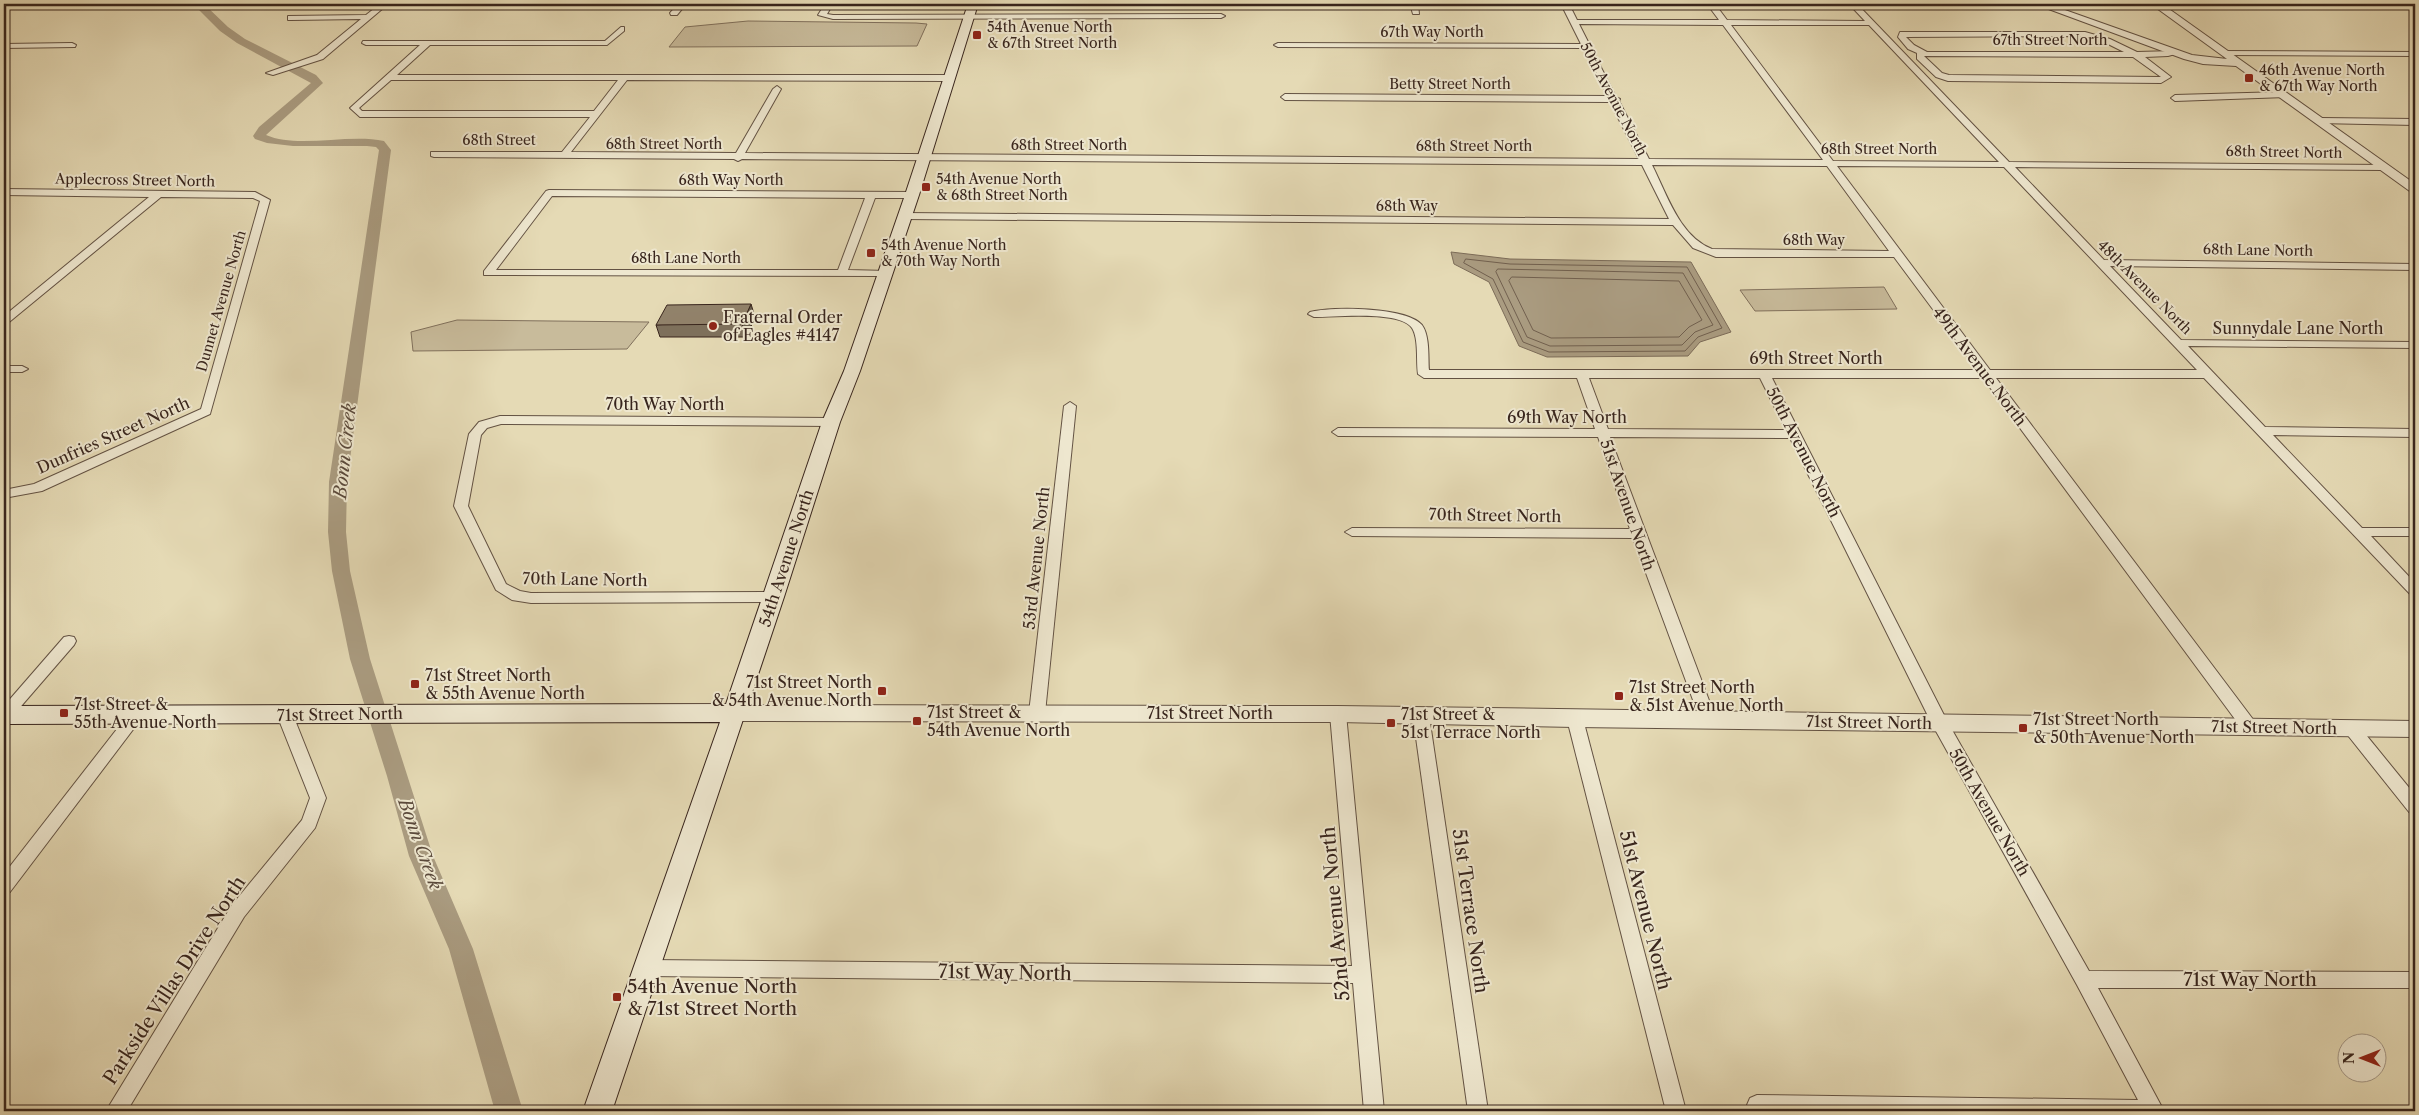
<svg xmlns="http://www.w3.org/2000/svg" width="2419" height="1115" font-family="'Libre Caslon Text',serif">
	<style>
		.green { fill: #c8bb9b; stroke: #80705c }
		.water { fill: #aa9c81; stroke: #7c6c59 }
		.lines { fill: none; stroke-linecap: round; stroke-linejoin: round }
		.shore { stroke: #71604f; stroke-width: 1 }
		.canal { fill: #aa9c81; fill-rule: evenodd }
		.minor-casing { stroke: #635243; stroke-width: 2 }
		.tertiary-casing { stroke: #635243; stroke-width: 2 }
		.secondary-casing { stroke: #38251d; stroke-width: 2 }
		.minor { fill: #eee7cf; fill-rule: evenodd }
		.tertiary { fill: #eee7cf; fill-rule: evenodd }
		.secondary { fill: #eee7cf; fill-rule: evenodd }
		.wall { fill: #7e715d; stroke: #38251d }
		.shaded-wall { fill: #665c4c; stroke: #38251d }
		.building { fill: #92836c; stroke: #38251d }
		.poi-dot { fill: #8f2418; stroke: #eee7cf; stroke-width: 2 }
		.labels { text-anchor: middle; stroke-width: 4; stroke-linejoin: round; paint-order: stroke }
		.far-poi-label { font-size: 14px; fill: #38251d; stroke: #eee7cf; text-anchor: start }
		.far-street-label { font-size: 14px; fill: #38251d; stroke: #eee7cf }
		.poi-label { font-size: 16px; fill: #38251d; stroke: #eee7cf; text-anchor: start }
		.street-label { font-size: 16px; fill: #38251d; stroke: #eee7cf }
		.water-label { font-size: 18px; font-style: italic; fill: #5a493b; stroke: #eee7cf }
		.near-street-label { font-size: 19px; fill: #38251d; stroke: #eee7cf }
		.near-poi-label { font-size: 19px; fill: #38251d; stroke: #eee7cf; text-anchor: start }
	</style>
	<rect width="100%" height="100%" fill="#e5dab5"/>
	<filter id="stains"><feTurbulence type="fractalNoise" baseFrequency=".004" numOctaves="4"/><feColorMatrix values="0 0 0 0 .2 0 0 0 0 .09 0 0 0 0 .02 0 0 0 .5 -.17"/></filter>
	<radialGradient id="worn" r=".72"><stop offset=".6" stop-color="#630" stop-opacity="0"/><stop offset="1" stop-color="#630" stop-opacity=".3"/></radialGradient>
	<!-- green -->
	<g class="green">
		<path d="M748 21 916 23 927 24 917 46 669 47 685 27Z"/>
		<path d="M1884 287 1897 309 1755 311 1740 290Z"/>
		<path d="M457 320 649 322 627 349 413 351 411 332Z"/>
	</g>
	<!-- water -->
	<path class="water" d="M1451 252 1510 259 1691 262 1731 332 1700 342 1688 356 1547 357 1519 346 1489 282 1454 264Z"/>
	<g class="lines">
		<!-- shore -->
		<g class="shore">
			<path d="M1466 259 1510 264 1687 267 1722 328 1698 337 1685 351 1549 352 1523 342 1493 279 1464 263Z"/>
			<path d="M1498 269 1683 273 1713 325 1695 332 1682 345 1550 346 1527 337 1496 272Z"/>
			<path d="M1512 277 1679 281 1702 320 1689 327 1679 337 1551 338 1533 330 1509 281Z"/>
		</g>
		<!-- canal -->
		<path class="canal" d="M193 4H204L228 27 245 39 316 75 323 83 266 135C298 149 349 133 384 141L391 150 347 482 346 532 350 571 370 659 433 856 473 949 523 1111H495L449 949 409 856 387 776 350 659 332 571 328 532 329 482 379 150 376 147 367 146H293L267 143 255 139 253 136 259 127 311 83 237 43 220 31Z"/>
		<!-- minor casing -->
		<g class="minor-casing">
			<g id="minor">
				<path d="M380 4H388L323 59 273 75 266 73 317 55 361 19 291 20H288V16L366 15Z"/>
				<path d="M678 4H686L677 15H671L670 13Z"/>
				<path d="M825 4H833L827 14 833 15 1221 14 1225 16 1221 18 833 19 818 15Z"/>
				<path d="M1410 4H1418L1419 14H1413Z"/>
				<path d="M1561 4H1569L1577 20H1719L1707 4H1715L1727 20 1865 21 1849 4H1857L2009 162 2386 165 2388 167 2383 170 2015 167 2104 260 2415 264V270L2110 266 2181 340 2415 342V348L2188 346 2265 427 2415 429V437L2273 435 2362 528H2415V536H2371L2415 583V596L2410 594 2204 378H1996L2255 722 2257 726 2255 730 2249 732 2243 730 1983 378H1772L1947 721 2089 971 2415 972V988H2098L2164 1111H1750L1747 1105 1750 1098 1757 1095 2138 1100 2077 985 1932 724 1790 438 1610 437 1716 719 1714 723 1708 725 1702 723 1700 719 1633 538 1352 536 1345 532 1352 528 1630 529 1598 437 1338 436 1332 432 1338 428 1595 429 1577 378H1424L1418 374C1416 361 1419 339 1412 328 1400 310 1334 317 1314 317L1308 314 1310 312C1332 306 1407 307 1422 325 1430 336 1428 358 1429 370H1978L1894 257H1716L1693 248 1673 225 905 219 900 216 905 213 1669 219 1642 165 742 159 738 161 734 159 434 157 431 156V152H562L590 117H360L350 108 420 45H366L362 43 363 41H605L621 27H624V31L607 45H430L397 75H950L954 78 950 81 627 80 571 152 736 153 773 89 777 86 781 89 745 153 1639 159 1610 102 1285 100 1281 97 1285 94 1608 96 1584 48 1278 47 1274 45 1278 43 1581 44ZM1579 24 1723 25 1823 160 1649 159 1619 101 1620 99 1616 97ZM1731 25H1869L1999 162 1833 161ZM391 80H618L594 111H362L359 108ZM1652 165 1827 166 1889 251 1712 249C1679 236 1667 194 1652 165ZM1837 166 2004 167 2197 370H1990ZM1589 378H1760L1786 430 1608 429Z"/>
				<path d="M1900 32H2085L2110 39 2137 52 2175 51 2179 53 2168 56 2145 57 2171 77 2161 83 1948 81 1936 77 1917 59V53L1908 49 1898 37ZM2085 36 2104 42 2124 52H1927L1914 45 1906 37ZM1924 56 2133 57 2161 77 1949 75 1942 73Z"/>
				<path d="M72 43 76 45 75 47 4 48V44Z"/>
				<path d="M2221 51 2415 52V56L2224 55 2220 53Z"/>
				<path d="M2283 92 2287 95 2286 97 2175 101 2171 98 2175 95Z"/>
				<path d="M2320 118 2415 119V125L2317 123V119Z"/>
				<path d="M4 189 255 192 270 200 210 414 42 491 4 498V490L34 484 201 409 260 201 253 198 161 197 8 323 4 324V316L149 197 4 195Z"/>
				<path d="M549 190 912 192 917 195 912 198H875L848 270 888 271V275L884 276 484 275V271L546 191ZM552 196 865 198 838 270H496Z"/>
				<path d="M4 366H22L28 369 22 372H4Z"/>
				<path d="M1070 402 1076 406 1045 713 1042 717 1037 719 1032 717 1029 713 1064 406Z"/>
				<path d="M500 416 831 418 837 422 831 426 501 424 487 428 481 435 468 506 506 584 520 591 531 593 774 592 781 597 774 602 531 603 512 600 496 590 454 506 469 434 479 422Z"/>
				<path d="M69 636 74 637 76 641 74 645 10 719 4 721V706L64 637Z"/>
				<path d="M1338 708 1343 710 1346 714 1384 1111H1364L1353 983 647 976 641 974 638 968 641 962 647 960 1352 966 1330 714 1333 710Z"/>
				<path d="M136 709 141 711 144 715 141 719 10 892 4 894V874L131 711Z"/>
				<path d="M285 709 290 711 293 715 326 798 315 828 244 917 127 1111H106L232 905 302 820 310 798 277 715 280 711Z"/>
				<path d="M1421 710 1426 712 1429 716 1488 1111H1468L1413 716 1416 712Z"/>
				<path d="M1575 713 1581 715 1583 719 1686 1111H1666L1567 719 1569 715Z"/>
				<path d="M2352 723 2358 725 2415 795V814L2409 812 2346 733 2344 729 2346 725Z"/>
			</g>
		</g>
		<!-- tertiary casing -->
		<g class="tertiary-casing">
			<g id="tertiary">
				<path d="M2035 4H2048L2192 55 2227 59 2151 4H2162L2415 184V193L2411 192 2236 66 2203 64 2184 59Z"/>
				<path d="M734 705 1338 706 2415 721V737L1575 727 1338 722 734 721 727 718 724 713 727 708Z"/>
			</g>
		</g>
		<!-- secondary casing -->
		<g class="secondary-casing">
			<path id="secondary" d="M968 4H978L919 195 860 371 840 422 784 597 612 1111H583L720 722 4 724V706L726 704 822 422 844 371 905 195Z"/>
		</g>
		<!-- minor -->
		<use href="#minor" class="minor"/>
		<!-- tertiary -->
		<use href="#tertiary" class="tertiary"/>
		<!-- secondary -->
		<use href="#secondary" class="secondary"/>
	</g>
	<!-- wall -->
	<path class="wall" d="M755 317 746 337H660L656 325Z"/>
	<!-- shaded-wall -->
	<path class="shaded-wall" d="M751 304 755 317 746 337 742 324Z"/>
	<!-- building -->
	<path class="building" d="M751 304 742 324 656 325 667 305Z"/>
	<!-- markers -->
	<g class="poi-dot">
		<rect x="972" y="30" width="10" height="10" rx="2.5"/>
		<rect x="2244" y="73" width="10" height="10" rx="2.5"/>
		<rect x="921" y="182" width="10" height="10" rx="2.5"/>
		<rect x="866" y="248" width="10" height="10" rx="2.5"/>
		<circle cx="713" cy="326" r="5"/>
		<rect x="410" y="679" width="10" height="10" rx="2.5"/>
		<rect x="877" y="686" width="10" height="10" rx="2.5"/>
		<rect x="1614" y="691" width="10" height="10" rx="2.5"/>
		<rect x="59" y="708" width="10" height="10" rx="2.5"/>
		<rect x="912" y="716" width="10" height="10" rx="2.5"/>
		<rect x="1386" y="718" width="10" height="10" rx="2.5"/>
		<rect x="2018" y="723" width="10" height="10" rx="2.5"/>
		<rect x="612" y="992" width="10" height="10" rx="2.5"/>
	</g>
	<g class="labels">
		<!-- far-poi labels -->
		<g class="far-poi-label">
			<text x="987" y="32">54th Avenue North<tspan x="987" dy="16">&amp; 67th Street North</tspan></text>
			<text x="2259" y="75">46th Avenue North<tspan x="2259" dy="16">&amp; 67th Way North</tspan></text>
			<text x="936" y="184">54th Avenue North<tspan x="936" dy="16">&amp; 68th Street North</tspan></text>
			<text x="881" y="250">54th Avenue North<tspan x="881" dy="16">&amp; 70th Way North</tspan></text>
		</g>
		<!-- far-street labels -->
		<g class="far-street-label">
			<text x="1432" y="37">67th Way North</text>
			<text x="2050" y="45">67th Street North</text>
			<text x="1450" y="89">Betty Street North</text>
			<text transform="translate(1614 99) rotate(62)" y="5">50th Avenue North</text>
			<text x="499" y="145">68th Street</text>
			<text x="664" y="149">68th Street North</text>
			<text x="1069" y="150">68th Street North</text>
			<text x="1474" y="151">68th Street North</text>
			<text x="1879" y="154">68th Street North</text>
			<text transform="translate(2284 152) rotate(1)" y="5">68th Street North</text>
			<text transform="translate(135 180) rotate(1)" y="5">Applecross Street North</text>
			<text x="731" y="185">68th Way North</text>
			<text x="1407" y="211">68th Way</text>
			<text x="1814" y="245">68th Way</text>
			<text transform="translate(2258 250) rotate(1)" y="5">68th Lane North</text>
			<text x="686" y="263">68th Lane North</text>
			<text transform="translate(2145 287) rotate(45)" y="5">48th Avenue North</text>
			<text transform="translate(221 301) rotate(-74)" y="5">Dunnet Avenue North</text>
		</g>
		<!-- poi labels -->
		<g class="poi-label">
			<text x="723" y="323">Fraternal Order<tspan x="723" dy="18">of Eagles #4147</tspan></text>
			<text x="425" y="681">71st Street North<tspan x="425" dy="18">&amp; 55th Avenue North</tspan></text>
			<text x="872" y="688" text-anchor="end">71st Street North<tspan x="872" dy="18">&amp; 54th Avenue North</tspan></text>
			<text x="1629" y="693">71st Street North<tspan x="1629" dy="18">&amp; 51st Avenue North</tspan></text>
			<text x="74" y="710">71st Street &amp;<tspan x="74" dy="18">55th Avenue North</tspan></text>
			<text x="927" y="718">71st Street &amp;<tspan x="927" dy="18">54th Avenue North</tspan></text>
			<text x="1401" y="720">71st Street &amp;<tspan x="1401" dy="18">51st Terrace North</tspan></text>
			<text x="2033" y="725">71st Street North<tspan x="2033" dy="18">&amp; 50th Avenue North</tspan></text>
		</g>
		<!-- street labels -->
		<g class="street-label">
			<text x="2298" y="334">Sunnydale Lane North</text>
			<text x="1816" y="364">69th Street North</text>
			<text transform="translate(1980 366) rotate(53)" y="6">49th Avenue North</text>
			<text x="665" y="410">70th Way North</text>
			<text x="1567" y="423">69th Way North</text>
			<text transform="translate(113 435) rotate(-24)" y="6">Dunfries Street North</text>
			<text transform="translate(1804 452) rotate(63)" y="6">50th Avenue North</text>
			<text transform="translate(1628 505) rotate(71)" y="6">51st Avenue North</text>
			<text transform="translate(1495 515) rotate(1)" y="6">70th Street North</text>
			<text transform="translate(786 558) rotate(-72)" y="6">54th Avenue North</text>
			<text transform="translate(1036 558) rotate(-84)" y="6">53rd Avenue North</text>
			<text transform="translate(585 579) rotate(1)" y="6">70th Lane North</text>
			<text x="1210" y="719">71st Street North</text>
			<text transform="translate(340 714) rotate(-1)" y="6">71st Street North</text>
			<text transform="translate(1869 722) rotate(1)" y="6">71st Street North</text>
			<text transform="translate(2274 727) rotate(1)" y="6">71st Street North</text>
			<text transform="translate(1990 812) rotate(60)" y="6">50th Avenue North</text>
		</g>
		<!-- water labels -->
		<g class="water-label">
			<text transform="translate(345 451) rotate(-84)" y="6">Bonn Creek</text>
			<text transform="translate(420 844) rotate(70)" y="6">Bonn Creek</text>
		</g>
		<!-- near-street labels -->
		<g class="near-street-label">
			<text transform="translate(1646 910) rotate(76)" y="7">51st Avenue North</text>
			<text transform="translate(1471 911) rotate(82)" y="7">51st Terrace North</text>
			<text transform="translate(1335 914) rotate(-95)" y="7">52nd Avenue North</text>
			<text transform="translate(1005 972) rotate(1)" y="7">71st Way North</text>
			<text x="2250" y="986">71st Way North</text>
			<text transform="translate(174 980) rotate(-57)" y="7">Parkside Villas Drive North</text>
		</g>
		<!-- near-poi labels -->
		<g class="near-poi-label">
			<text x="627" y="993">54th Avenue North<tspan x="627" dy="22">&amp; 71st Street North</tspan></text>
		</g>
	</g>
	<!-- margin -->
	<rect width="2419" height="1115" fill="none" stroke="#e5dab5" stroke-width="20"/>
	<rect x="5" y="5" width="2409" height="1105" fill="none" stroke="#38251d" stroke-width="2.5"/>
	<rect x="10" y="10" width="2399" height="1095" fill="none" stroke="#38251d"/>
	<!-- north arrow -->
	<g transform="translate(2362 1058) rotate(270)"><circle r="24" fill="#eee7cf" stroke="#a59988"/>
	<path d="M0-4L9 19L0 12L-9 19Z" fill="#8f2418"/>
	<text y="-8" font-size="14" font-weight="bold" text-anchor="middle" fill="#38251d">N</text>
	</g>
	<rect width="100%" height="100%" filter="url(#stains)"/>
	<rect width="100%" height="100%" fill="url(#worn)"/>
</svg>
